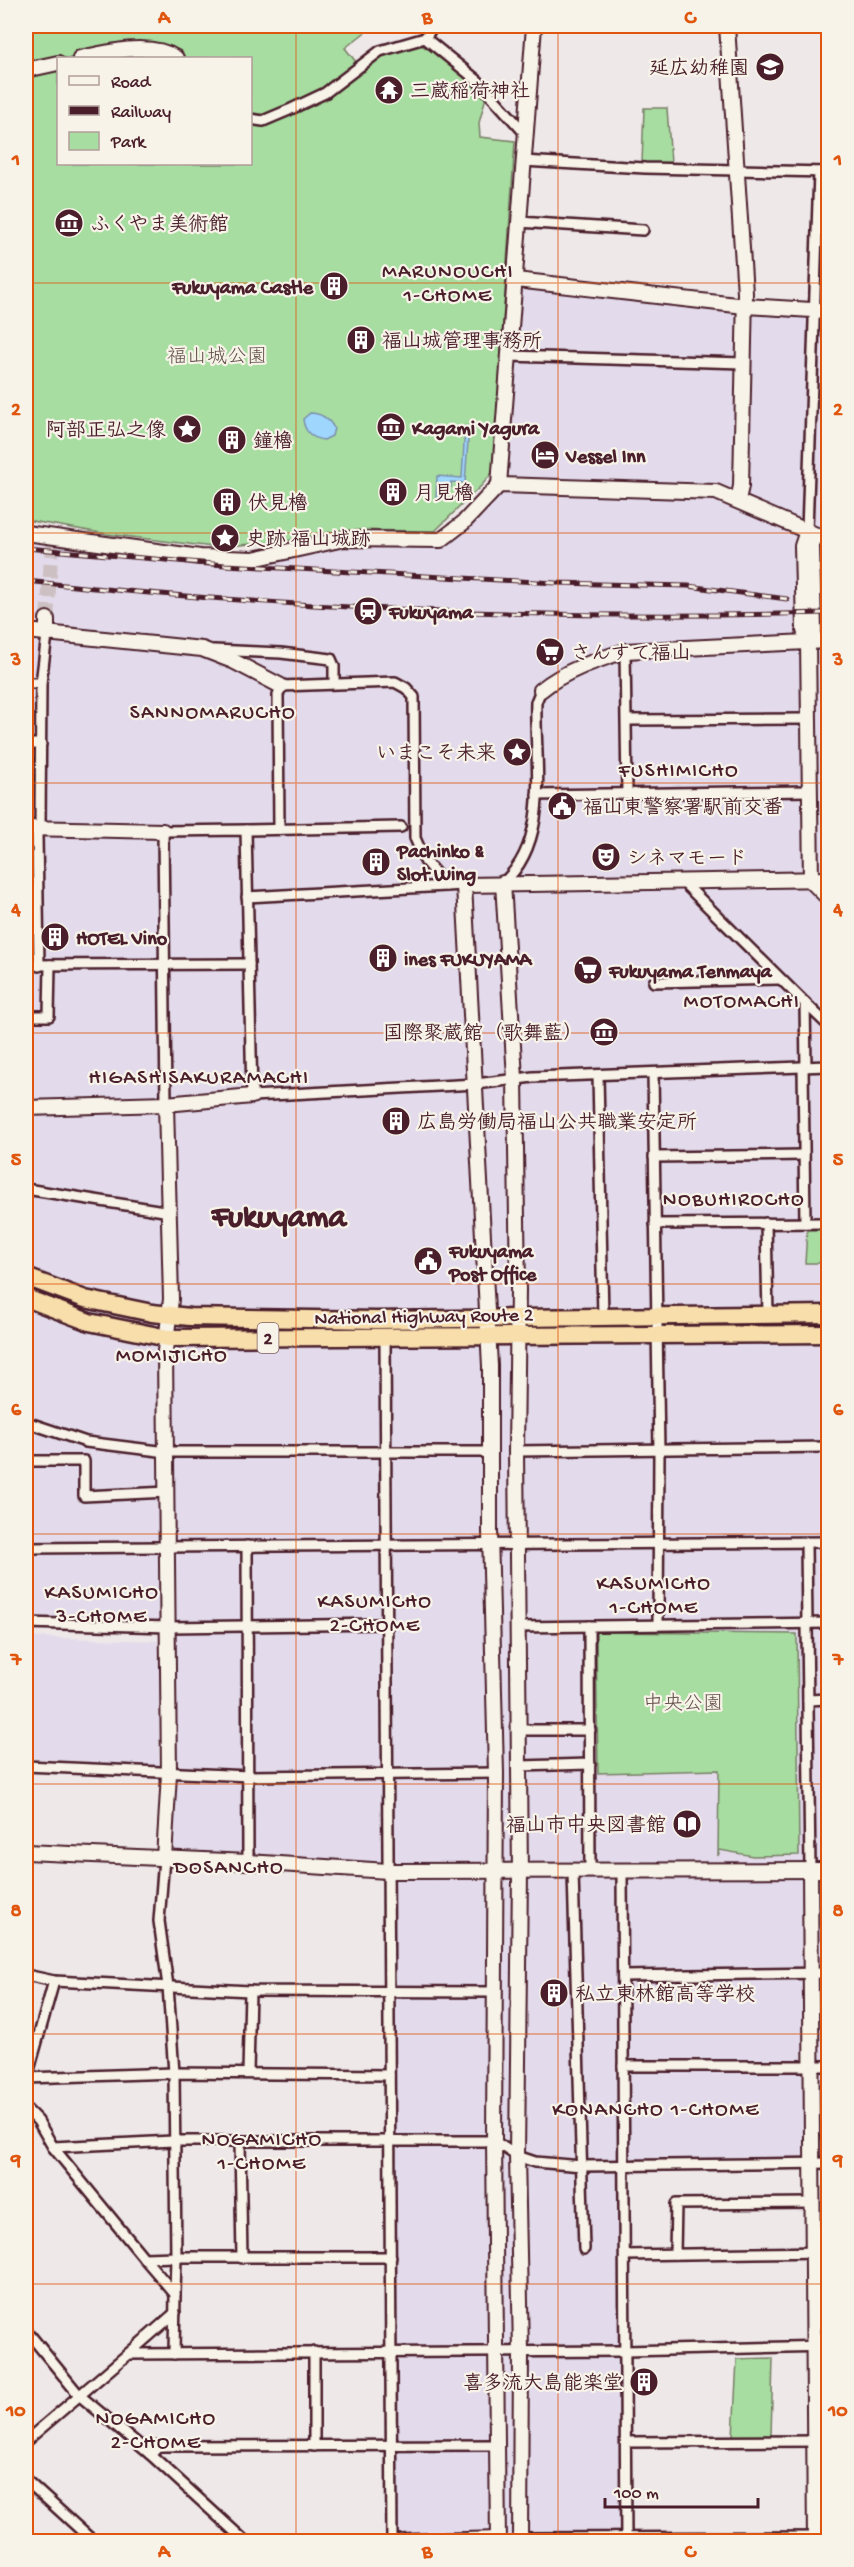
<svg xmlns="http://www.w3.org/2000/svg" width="854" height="2567" font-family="'Gochi Hand','Klee One',sans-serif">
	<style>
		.built { fill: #e3dbeb }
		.green { fill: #a7dda0; stroke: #787e66; stroke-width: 1.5; fill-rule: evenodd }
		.water { fill: #9ed6fe; stroke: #7c8daa; stroke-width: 1.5 }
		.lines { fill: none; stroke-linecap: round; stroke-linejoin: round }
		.secondary-tunnel { stroke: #cdc0c3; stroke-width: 14; stroke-dasharray: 14 7; stroke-linecap: butt }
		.street-casing { stroke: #4a1f2b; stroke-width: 14 }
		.secondary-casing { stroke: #4a1f2b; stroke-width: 18 }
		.highway-casing { stroke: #4a1f2b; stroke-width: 21 }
		.street { stroke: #f7f3e8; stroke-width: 9 }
		.secondary { stroke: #f7f3e8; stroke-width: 14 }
		.highway { stroke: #f8deab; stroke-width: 16 }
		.rail-casing { stroke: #4a1f2b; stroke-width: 5 }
		.rail { stroke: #f7f3e8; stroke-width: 3; stroke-dasharray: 9; stroke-linecap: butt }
		.grid { fill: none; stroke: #e0560e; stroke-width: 1.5; stroke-opacity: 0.55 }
		.labels { text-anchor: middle; stroke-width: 4.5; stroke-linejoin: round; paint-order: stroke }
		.shield { fill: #f7f3e8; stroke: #7e5f64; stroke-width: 1.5 }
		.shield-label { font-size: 18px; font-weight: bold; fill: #4a1f2b }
		.poi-label { font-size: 20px; font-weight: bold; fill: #4a1f2b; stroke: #f7f3e8; text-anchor: start }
		.park-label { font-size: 20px; fill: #614e48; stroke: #f7f3e8 }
		.street-label { font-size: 20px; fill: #4a1f2b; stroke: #f7f3e8 }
		.neighbourhood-label { font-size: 21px; letter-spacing: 1.5px; fill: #4a1f2b; stroke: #f7f3e8 }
		.town-label { font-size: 32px; font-weight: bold; fill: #4a1f2b; stroke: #f7f3e8 }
		.neatline { fill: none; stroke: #e0560e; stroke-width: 2 }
		.grid-label { font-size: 20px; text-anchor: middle; font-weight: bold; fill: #e0560e }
	</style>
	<rect width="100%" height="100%" fill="#eee8e9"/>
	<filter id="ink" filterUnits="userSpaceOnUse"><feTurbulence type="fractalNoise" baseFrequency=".0167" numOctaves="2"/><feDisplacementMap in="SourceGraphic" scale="12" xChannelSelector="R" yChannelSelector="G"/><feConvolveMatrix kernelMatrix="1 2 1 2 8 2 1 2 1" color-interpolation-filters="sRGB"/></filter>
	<g filter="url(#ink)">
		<!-- built -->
		<g class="built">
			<path d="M516 280 828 311V2158L622 2160 625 2541H392L387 1868 159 1864 165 1767 163 1630 26 1623V542L236 560 337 539 439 540 502 486Z"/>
			<path d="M26 1637 160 1641 159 1766 26 1758Z"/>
		</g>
		<!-- green -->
		<g class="green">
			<path d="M26 26H373L345 48 364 72 382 55 421 45 446 59 486 97 479 123 480 137 515 141 493 472 482 485 435 531 341 530 281 542 213 547 107 534 26 520ZM58 58H250V164H58Z"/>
			<path d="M644 108H667L671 163H642Z"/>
			<path d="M828 554V598H820L819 560Z"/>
			<path d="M807 1230H828V1263H805Z"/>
			<path d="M596 1632 797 1634 799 1855 753 1856 720 1850 718 1856 719 1770 598 1773Z"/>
			<path d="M773 2358 771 2437H733L737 2359Z"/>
		</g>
		<!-- water -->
		<g class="water">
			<path d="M310 413C321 413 329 419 334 428L332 436 324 440C313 439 304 432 303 419Z"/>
			<path d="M465 426 469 427 465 483 451 482V487H443L442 500H436L437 476 462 478Z"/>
		</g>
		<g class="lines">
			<!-- secondary-tunnel -->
			<path class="secondary-tunnel" d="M47 619 52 543"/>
			<!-- street casing -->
			<g class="street-casing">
				<g id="street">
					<path d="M425 38 478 81 524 132"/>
					<path d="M250 119 263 121 289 110 325 93 380 51 425 38 433 26"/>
					<path d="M523 161 645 168 828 172"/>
					<path d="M519 222 643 230"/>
					<path d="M509 356 743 363"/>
					<path d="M807 531 819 172"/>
					<path d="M214 650 281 653 331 659 334 666V683"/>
					<path d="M625 651 627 793"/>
					<path d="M26 683H41"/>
					<path d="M627 720 809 719"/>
					<path d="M26 744H41"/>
					<path d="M537 795 810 791"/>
					<path d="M279 829 278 695 281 686 395 682 406 688 414 697 415 838 425 861 446 886"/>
					<path d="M246 830 401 827"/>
					<path d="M503 883C552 839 534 761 536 702L541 690"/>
					<path d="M684 883 805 1003 806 1067"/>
					<path d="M247 897 464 885"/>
					<path d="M26 965 249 964"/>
					<path d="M39 966 37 835 40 828 41 683 47 635"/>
					<path d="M654 982 780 979"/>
					<path d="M805 1003 828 1025"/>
					<path d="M26 1016H49L50 965"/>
					<path d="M803 1067 805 1223"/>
					<path d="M653 1073 659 1451 658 1625"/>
					<path d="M598 1075 603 1317"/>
					<path d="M166 1104 163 831 246 830 252 1096 476 1084 533 1077 828 1066"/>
					<path d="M654 1157 804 1155"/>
					<path d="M26 1189 170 1212"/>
					<path d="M766 1223 768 1315"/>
					<path d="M655 1224 828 1223"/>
					<path d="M385 1338 392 2542"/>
					<path d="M26 1422 86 1442 167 1452H489"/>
					<path d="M516 1451 828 1447"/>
					<path d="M26 1461H84V1496L168 1492"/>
					<path d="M806 1543 810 1870"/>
					<path d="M247 1546 248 1862"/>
					<path d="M26 1548 828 1542"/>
					<path d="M26 1623 169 1627 385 1624"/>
					<path d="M589 1626 590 1872"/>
					<path d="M518 1627 828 1623"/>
					<path d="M808 1700 828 1699"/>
					<path d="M520 1730H590"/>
					<path d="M26 1766 249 1776 496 1773"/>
					<path d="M520 1766 590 1764"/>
					<path d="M164 1858 159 1921 168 1986 174 2073 176 2257 144 2258 175 2294 174 2354"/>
					<path d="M622 1872 626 2542"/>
					<path d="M573 1873 584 2249"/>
					<path d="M26 1975 54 1981 250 1991 496 1992"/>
					<path d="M623 1976 828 1973"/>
					<path d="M623 2066H828"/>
					<path d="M248 2073 250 1991"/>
					<path d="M26 2078 174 2073 389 2075"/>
					<path d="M26 2081 54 1981"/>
					<path d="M26 2109 38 2121 53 2147 173 2141H494L517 2156 535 2162 582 2166 828 2163"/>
					<path d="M240 2142 242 2258"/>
					<path d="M53 2147 144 2258"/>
					<path d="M675 2254 676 2204 813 2203"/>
					<path d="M625 2255 828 2252"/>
					<path d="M175 2294 176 2257H391"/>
					<path d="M26 2330 79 2395 150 2454 246 2542"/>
					<path d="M128 2354 175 2313"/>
					<path d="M26 2441 128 2354 625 2351 828 2346"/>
					<path d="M626 2442 828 2441"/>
					<path d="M314 2446V2352"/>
					<path d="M150 2454 158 2446 497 2445"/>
					<path d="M26 2480 94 2542"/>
					<path d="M520 2538 828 2537"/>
				</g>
			</g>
			<!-- secondary casing -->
			<g class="secondary-casing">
				<g id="secondary">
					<path d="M727 26 745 293 741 486 738 500"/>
					<path d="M80 58C108 52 151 41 176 58"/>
					<path d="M26 70 58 63"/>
					<path d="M516 280 745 306 828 311"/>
					<path d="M499 485 534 26"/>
					<path d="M807 531 802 546 804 630 808 642 811 881 828 898"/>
					<path d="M807 531 812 547 814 631 808 642"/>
					<path d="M26 533 200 557 253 559 344 539 441 540 463 523 499 485 716 492 828 540"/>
					<path d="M47 619V635"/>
					<path d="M26 631 202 649 233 661 281 686"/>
					<path d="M541 690C564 671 597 660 625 651L828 641"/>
					<path d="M26 828 163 831"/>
					<path d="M503 883 515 1078 518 1290 516 1451 520 1873 517 2156 521 2351 520 2542"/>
					<path d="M26 1108 166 1104 252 1096"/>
					<path d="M26 1852 248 1862 388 1871 828 1870"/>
					<path d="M164 1858 169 1774 165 1351 171 1299 166 1104"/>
					<path d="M810 1870 815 2542"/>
					<path d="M400 2542 498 2539"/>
					<path d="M498 2542 494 2141 496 1773 490 1531V1366L464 885 828 879"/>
				</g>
			</g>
			<!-- highway casing -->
			<g class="highway-casing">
				<g id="highway">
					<path d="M26 1277 85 1299 152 1313 190 1317 376 1320 828 1314"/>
					<path d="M26 1298 89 1322 168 1338 828 1334"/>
				</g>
			</g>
			<!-- street -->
			<use href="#street" class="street"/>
			<!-- secondary -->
			<use href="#secondary" class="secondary"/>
			<!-- highway -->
			<use href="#highway" class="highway"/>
			<!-- rail casing -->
			<g class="rail-casing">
				<g id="rail">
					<path d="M26 548 225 565 556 583 688 586 787 599"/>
					<path d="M26 581C293 610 560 620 828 613"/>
				</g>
			</g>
			<!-- rail -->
			<use href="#rail" class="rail"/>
		</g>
	</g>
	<!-- grid -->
	<path class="grid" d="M296 26V2542M558 26V2542M26 283H828M26 533H828M26 783H828M26 1033H828M26 1284H828M26 1534H828M26 1784H828M26 2034H828M26 2284H828"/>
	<!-- icons -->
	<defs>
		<g id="school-disc" transform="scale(1.5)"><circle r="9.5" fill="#4a1f2b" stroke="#f7f3e8"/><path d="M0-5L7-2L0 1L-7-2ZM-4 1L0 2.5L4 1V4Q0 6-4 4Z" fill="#fff"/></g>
		<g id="temple-disc" transform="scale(1.5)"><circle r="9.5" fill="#4a1f2b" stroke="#f7f3e8"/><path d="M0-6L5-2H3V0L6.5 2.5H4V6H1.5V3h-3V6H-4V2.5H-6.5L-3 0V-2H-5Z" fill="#fff"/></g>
		<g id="museum-disc" transform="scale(1.5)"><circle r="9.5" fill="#4a1f2b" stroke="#f7f3e8"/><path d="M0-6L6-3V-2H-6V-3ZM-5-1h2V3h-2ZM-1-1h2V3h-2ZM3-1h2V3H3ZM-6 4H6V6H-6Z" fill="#fff"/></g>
		<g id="building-disc" transform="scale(1.5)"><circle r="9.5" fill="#4a1f2b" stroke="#f7f3e8"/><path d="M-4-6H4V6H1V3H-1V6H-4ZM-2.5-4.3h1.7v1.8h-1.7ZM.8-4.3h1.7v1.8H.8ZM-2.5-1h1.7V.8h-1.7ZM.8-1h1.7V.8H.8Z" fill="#fff"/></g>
		<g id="sight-disc" transform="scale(1.5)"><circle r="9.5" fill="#4a1f2b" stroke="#f7f3e8"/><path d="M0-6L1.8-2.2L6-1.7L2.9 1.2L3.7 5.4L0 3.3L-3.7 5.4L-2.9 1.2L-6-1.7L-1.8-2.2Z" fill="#fff"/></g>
		<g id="hotel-disc" transform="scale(1.5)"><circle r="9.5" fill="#4a1f2b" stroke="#f7f3e8"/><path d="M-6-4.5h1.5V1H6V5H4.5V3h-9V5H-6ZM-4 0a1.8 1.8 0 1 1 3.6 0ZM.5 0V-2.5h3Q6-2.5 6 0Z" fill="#fff"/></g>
		<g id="station-disc" transform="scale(1.5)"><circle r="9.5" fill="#4a1f2b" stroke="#f7f3e8"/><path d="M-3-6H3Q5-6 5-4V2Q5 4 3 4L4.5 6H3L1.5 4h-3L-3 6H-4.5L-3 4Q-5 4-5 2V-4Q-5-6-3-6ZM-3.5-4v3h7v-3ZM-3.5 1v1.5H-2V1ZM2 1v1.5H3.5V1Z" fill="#fff"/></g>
		<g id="supermarket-disc" transform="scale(1.5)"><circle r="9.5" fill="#4a1f2b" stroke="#f7f3e8"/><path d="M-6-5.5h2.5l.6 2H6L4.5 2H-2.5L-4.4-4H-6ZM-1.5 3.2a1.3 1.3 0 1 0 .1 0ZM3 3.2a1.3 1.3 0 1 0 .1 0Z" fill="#fff"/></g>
		<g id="civic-disc" transform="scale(1.5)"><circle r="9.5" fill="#4a1f2b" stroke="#f7f3e8"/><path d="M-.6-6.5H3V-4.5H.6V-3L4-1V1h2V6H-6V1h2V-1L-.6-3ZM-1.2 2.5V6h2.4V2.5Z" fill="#fff"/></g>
		<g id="theatre-disc" transform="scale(1.5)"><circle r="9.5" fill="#4a1f2b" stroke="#f7f3e8"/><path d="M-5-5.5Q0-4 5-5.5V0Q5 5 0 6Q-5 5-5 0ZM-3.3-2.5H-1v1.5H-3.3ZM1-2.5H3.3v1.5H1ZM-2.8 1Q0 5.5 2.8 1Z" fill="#fff"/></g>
		<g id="library-disc" transform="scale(1.5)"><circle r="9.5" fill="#4a1f2b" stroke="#f7f3e8"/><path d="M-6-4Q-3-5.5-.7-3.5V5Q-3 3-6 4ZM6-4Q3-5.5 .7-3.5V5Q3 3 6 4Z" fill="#fff"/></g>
	</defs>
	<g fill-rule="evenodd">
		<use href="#school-disc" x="770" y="67"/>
		<use href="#temple-disc" x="389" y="90"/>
		<use href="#museum-disc" x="69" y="223"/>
		<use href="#building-disc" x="334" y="286"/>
		<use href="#building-disc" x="361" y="340"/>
		<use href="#museum-disc" x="391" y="427"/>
		<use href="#sight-disc" x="187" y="429"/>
		<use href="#building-disc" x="232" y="440"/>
		<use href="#hotel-disc" x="545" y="455"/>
		<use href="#building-disc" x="393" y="492"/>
		<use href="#building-disc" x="227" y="502"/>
		<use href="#sight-disc" x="225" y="538"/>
		<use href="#station-disc" x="368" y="611"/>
		<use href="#supermarket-disc" x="550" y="652"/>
		<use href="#sight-disc" x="517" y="752"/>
		<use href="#civic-disc" x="562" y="806"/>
		<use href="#theatre-disc" x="606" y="857"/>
		<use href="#building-disc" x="376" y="862"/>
		<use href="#building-disc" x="55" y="937"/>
		<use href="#building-disc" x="383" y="958"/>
		<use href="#supermarket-disc" x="588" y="970"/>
		<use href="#museum-disc" x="604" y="1032"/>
		<use href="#building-disc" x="396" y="1121"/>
		<use href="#civic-disc" x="428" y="1261"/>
		<use href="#library-disc" x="687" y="1824"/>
		<use href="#building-disc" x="554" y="1993"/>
		<use href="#building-disc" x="644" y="2382"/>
	</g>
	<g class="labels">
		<!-- shield labels -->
		<rect class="shield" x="257.5" y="1323" width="21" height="30" rx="4.5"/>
		<g class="shield-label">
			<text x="268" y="1344">2</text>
		</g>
		<!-- poi labels -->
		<g class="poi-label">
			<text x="749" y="74" text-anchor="end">延広幼稚園</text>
			<text x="410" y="97">三蔵稲荷神社</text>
			<text x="90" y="230">ふくやま美術館</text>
			<text x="313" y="293" text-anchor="end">Fukuyama Castle</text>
			<text x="382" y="347">福山城管理事務所</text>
			<text x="412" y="434">Kagami Yagura</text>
			<text x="166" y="436" text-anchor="end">阿部正弘之像</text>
			<text x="253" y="447">鐘櫓</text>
			<text x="566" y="462">Vessel Inn</text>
			<text x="414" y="499">月見櫓</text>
			<text x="248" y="509">伏見櫓</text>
			<text x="246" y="545">史跡 福山城跡</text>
			<text x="389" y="618">Fukuyama</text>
			<text x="571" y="659">さんすて福山</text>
			<text x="496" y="759" text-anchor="end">いまこそ未来</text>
			<text x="583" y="813">福山東警察署駅前交番</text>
			<text x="397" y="857">Pachinko &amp;<tspan x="397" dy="23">Slot Wing</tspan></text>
			<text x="627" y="864">シネマモード</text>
			<text x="76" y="944">HOTEL Vino</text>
			<text x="404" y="965">ines FUKUYAMA</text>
			<text x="609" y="977">Fukuyama Tenmaya</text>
			<text x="583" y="1039" text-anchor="end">国際聚蔵館（歌舞藍）</text>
			<text x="417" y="1128">広島労働局福山公共職業安定所</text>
			<text x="449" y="1257">Fukuyama<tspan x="449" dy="23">Post Office</tspan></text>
			<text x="666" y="1831" text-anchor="end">福山市中央図書館</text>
			<text x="575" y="2000">私立東林館高等学校</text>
			<text x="623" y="2389" text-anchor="end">喜多流大島能楽堂</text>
		</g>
		<!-- park labels -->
		<g class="park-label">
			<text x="217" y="362">福山城公園</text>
			<text x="683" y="1709">中央公園</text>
		</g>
		<!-- street labels -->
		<g class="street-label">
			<text transform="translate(424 1315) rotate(-1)" y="7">National Highway Route 2</text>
		</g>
		<!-- neighbourhood labels -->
		<g class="neighbourhood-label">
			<text x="448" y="277">MARUNOUCHI<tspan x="448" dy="24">1-CHOME</tspan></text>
			<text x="213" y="718">SANNOMARUCHO</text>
			<text x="679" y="776">FUSHIMICHO</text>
			<text x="742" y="1007">MOTOMACHI</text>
			<text x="199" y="1083">HIGASHISAKURAMACHI</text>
			<text x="734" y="1205">NOBUHIROCHO</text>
			<text x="172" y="1361">MOMIJICHO</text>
			<text x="654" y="1589">KASUMICHO<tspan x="654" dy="24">1-CHOME</tspan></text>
			<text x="102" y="1598">KASUMICHO<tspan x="102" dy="24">3-CHOME</tspan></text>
			<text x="375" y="1607">KASUMICHO<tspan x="375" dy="24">2-CHOME</tspan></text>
			<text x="229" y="1873">DOSANCHO</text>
			<text x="656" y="2115">KONANCHO 1-CHOME</text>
			<text x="262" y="2145">NOGAMICHO<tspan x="262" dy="24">1-CHOME</tspan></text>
			<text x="156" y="2424">NOGAMICHO<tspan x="156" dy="24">2-CHOME</tspan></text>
		</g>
		<!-- town labels -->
		<g class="town-label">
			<text x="279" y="1225">Fukuyama</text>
		</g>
	</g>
	<!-- margin -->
	<rect width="854" height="2567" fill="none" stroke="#f7f3e8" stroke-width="66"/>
	<!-- legend -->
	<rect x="57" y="57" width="195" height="108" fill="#f7f3e8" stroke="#b29e9c" stroke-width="1.5"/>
	<rect x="69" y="76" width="30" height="9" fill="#f7f3e8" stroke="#b29e9c" stroke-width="1.5"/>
	<text x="111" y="87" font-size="18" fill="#4a1f2b">Road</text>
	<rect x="69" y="106" width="30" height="9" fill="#4a1f2b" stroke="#b29e9c" stroke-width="1.5"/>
	<text x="111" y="117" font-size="18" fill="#4a1f2b">Railway</text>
	<rect x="69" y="132" width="30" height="18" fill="#a7dda0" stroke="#b29e9c" stroke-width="1.5"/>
	<text x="111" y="147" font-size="18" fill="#4a1f2b">Park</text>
	<!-- scale -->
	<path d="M605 2498v9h153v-9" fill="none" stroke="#4a1f2b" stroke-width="3"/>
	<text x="614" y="2498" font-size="18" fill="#4a1f2b" stroke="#f7f3e8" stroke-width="4.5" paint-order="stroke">100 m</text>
	<rect x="33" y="33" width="788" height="2501" class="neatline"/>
	<g class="grid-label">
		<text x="164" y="23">A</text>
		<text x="427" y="23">B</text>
		<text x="690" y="23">C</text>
		<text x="16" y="165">1</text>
		<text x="838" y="165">1</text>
		<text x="16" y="415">2</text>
		<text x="838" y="415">2</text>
		<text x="16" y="665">3</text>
		<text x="838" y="665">3</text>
		<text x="16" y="915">4</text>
		<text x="838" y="915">4</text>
		<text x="16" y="1165">5</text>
		<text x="838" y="1165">5</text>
		<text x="16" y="1415">6</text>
		<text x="838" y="1415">6</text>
		<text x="16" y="1665">7</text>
		<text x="838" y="1665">7</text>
		<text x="16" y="1916">8</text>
		<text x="838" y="1916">8</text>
		<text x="16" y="2166">9</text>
		<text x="838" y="2166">9</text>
		<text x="16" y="2416">10</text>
		<text x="838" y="2416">10</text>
		<text x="164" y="2557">A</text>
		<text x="427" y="2557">B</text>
		<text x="690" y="2557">C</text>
	</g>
</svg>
